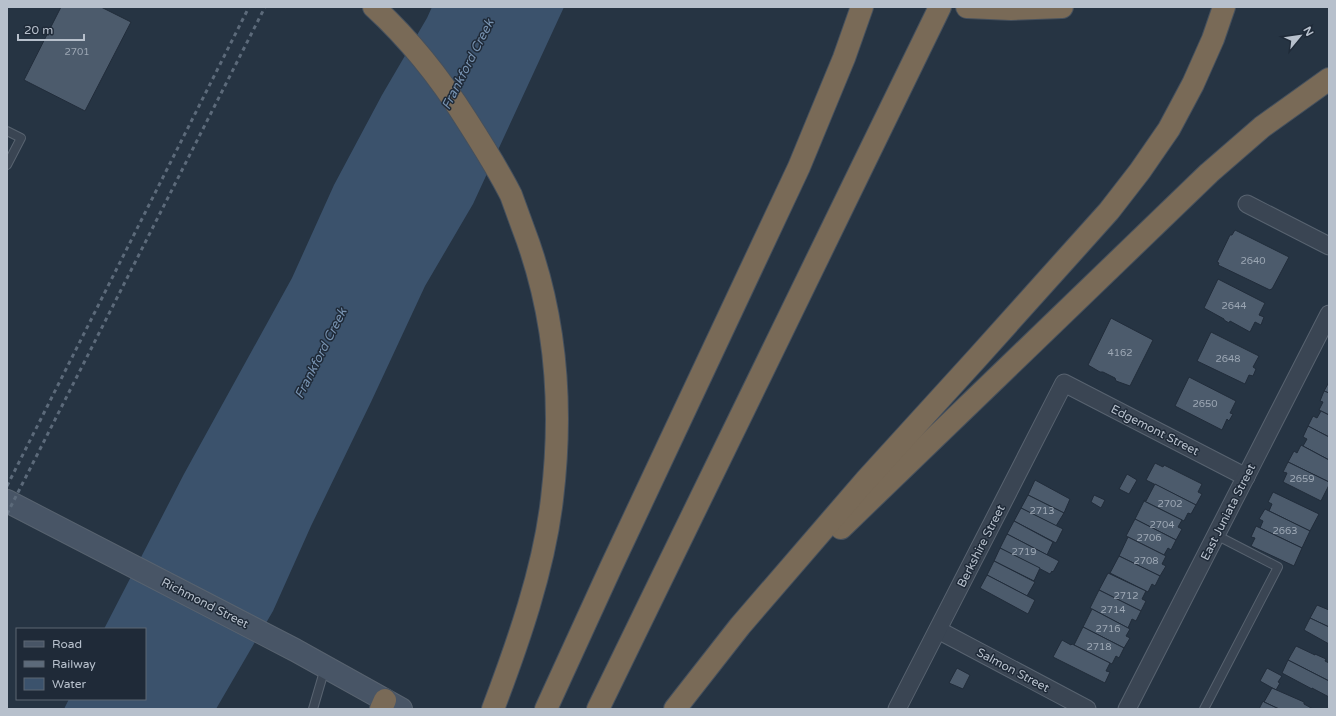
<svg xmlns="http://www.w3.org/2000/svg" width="1336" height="716" font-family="'Varela Round',sans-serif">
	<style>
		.water { fill: #3b526c }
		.building { fill: #4c5b6c; stroke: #212c3a }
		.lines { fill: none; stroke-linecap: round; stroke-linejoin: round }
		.service-casing { stroke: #586370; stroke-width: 10 }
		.minor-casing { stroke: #586370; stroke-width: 19 }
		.secondary-casing { stroke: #586370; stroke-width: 24 }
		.motorway-casing { stroke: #45505d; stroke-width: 24 }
		.service { stroke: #3a4553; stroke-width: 8 }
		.minor { stroke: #3a4553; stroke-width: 17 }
		.secondary { stroke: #485566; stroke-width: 22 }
		.motorway { stroke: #796a57; stroke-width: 22 }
		.rail { stroke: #5c6a7a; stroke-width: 3; stroke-dasharray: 4 4; stroke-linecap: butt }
		.labels { text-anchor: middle; stroke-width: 3; stroke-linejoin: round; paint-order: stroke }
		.number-label { font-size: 10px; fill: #9ca7b4 }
		.street-label { font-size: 12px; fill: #b7c0cc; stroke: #1f2a38 }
		.water-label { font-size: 13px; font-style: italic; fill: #7792b0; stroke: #1f2a38 }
	</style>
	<rect width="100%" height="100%" fill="#263443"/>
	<!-- water -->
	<path class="water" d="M432 7H564L473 204 425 286 371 402 311 526 273 611 216 709H64L69 699H145V629H104L184 474 292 278 334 185 382 95 427 18Z"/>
	<!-- building -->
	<g class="building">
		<path d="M61 7H101L131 22 85 111 24 80Z"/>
		<path d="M1235 230 1289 257 1272 289H1271L1270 290 1218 265 1219 263 1217 262 1230 235H1232Z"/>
		<path d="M1218 279 1265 303 1259 315 1264 317 1261 325 1255 322 1250 332 1230 321 1229 323 1224 320V319L1204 308Z"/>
		<path d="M1111 318 1153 340 1130 386 1116 381 1115 378 1103 372H1100L1088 365Z"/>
		<path d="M1211 332 1259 356 1253 367 1256 369 1253 376 1249 375 1245 384 1197 361Z"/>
		<path d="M1189 377 1236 401 1230 413 1233 414 1229 421 1227 419 1222 430 1175 406Z"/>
		<path d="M1329 382V393L1324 391Z"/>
		<path d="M1324 391 1329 393V415L1319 410 1323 402 1320 401Z"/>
		<path d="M1321 411 1329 415V437L1308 426 1313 416 1317 418Z"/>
		<path d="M1308 426 1329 437V460L1303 446 1307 439 1303 437Z"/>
		<path d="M1301 445 1329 460V482L1288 462 1294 451 1297 453Z"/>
		<path d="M1288 462 1329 482V485L1321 501 1283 482 1287 473 1283 472Z"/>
		<path d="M1155 463 1163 467 1164 465 1202 484 1198 492 1202 494 1196 505 1146 480Z"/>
		<path d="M1127 474 1137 480 1129 494 1119 489Z"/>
		<path d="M1035 480 1070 499 1064 513 1028 495Z"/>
		<path d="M1155 484 1196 505 1191 514 1188 513 1184 521 1144 501V500L1146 501Z"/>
		<path d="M1273 492 1319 514 1310 531 1269 511 1272 504 1268 502Z"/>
		<path d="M1028 495 1064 513 1056 526 1021 508Z"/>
		<path d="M1094 495 1105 500 1101 508 1091 502Z"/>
		<path d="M1144 501 1182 520 1178 527 1182 529 1176 540 1135 519Z"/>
		<path d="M1021 508 1063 529 1056 543 1014 521Z"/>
		<path d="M1265 509 1310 531 1302 548 1260 528 1263 521 1259 519Z"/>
		<path d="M1135 519 1176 540 1171 550 1168 548 1164 555 1126 536Z"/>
		<path d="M1014 521 1053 542 1047 555 1007 534Z"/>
		<path d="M1256 526 1302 548 1294 566 1251 546 1255 538 1251 537Z"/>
		<path d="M1007 534 1059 561 1053 572 1052 571 1050 574 1000 548Z"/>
		<path d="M1128 537 1166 556 1162 564 1166 566 1160 576 1119 556Z"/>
		<path d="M1000 548 1040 568 1034 581 994 561Z"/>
		<path d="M1119 556 1160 576 1155 586 1152 584 1148 592 1110 573Z"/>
		<path d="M994 561 1035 582 1027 596 987 575Z"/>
		<path d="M1108 573 1146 591 1142 599 1146 601 1141 611 1099 590Z"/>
		<path d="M987 575 1035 600 1028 614 980 588Z"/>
		<path d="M1099 590 1141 611 1136 621 1132 619 1128 628 1090 608Z"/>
		<path d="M1317 605 1329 610V627L1310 618Z"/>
		<path d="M1092 609 1130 629 1126 636 1130 638 1124 648 1083 627Z"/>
		<path d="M1310 618 1329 627V644L1304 630Z"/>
		<path d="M1083 627 1124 648 1119 658 1116 656 1112 664 1074 645Z"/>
		<path d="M1062 640 1071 645 1072 644 1110 663 1106 671 1110 672 1105 683 1053 657Z"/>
		<path d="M1296 646 1315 655V654L1326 659 1325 661 1329 663V681L1288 660Z"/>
		<path d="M1288 660 1329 681V697L1312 688V689L1282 673Z"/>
		<path d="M957 668 970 675 963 689 949 683Z"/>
		<path d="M1267 668 1282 676 1278 682 1280 683 1276 690 1260 681Z"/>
		<path d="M1272 688 1304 702V704L1313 709H1279L1264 702Z"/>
		<path d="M1263 701 1264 702 1279 709H1259Z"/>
	</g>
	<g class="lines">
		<!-- service casing -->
		<g class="service-casing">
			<g id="service">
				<path d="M7 131 21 138 7 165"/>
				<path d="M313 709 325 668"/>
				<path d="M1204 709 1278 567 1216 535"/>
			</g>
		</g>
		<!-- minor casing -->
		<g class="minor-casing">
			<g id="minor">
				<path d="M1247 204 1329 246"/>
				<path d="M938 630 1087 709"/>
				<path d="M897 709 1064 383 1246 477"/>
				<path d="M1127 709 1329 314"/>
			</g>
		</g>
		<!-- secondary casing -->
		<g class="secondary-casing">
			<path id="secondary" d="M7 501 295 650 401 709"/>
		</g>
		<!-- motorway casing -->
		<g class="motorway-casing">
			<g id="motorway">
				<path d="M374 7C410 40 440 78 466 119 482 144 498 169 511 195 515 206 519 217 523 228 556 314 563 408 552 499 544 569 518 643 493 709"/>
				<path d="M967 7 1011 9 1062 7"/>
				<path d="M841 528 1209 173 1262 127 1329 79"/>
				<path d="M381 709 385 700"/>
				<path d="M546 709 611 567 799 167 844 58 862 7"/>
				<path d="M598 709 940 7"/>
				<path d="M675 709 740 626 866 480 978 357 1109 211 1140 171 1169 129 1193 84 1213 39 1224 7"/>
			</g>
		</g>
		<!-- service -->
		<use href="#service" class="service"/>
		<!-- minor -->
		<use href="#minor" class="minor"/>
		<!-- secondary -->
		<use href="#secondary" class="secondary"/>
		<!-- motorway -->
		<use href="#motorway" class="motorway"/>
		<!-- rail -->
		<g class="rail">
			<path d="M7 486 249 7"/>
			<path d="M7 514 265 7"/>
		</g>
	</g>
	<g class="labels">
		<!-- number labels -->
		<g class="number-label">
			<text x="77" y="55">2701</text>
			<text x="1253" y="264">2640</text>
			<text x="1234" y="309">2644</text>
			<text x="1120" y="356">4162</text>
			<text x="1228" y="362">2648</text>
			<text x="1205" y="407">2650</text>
			<text x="1302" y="482">2659</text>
			<text x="1170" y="507">2702</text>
			<text x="1042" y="514">2713</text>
			<text x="1162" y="528">2704</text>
			<text x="1285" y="534">2663</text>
			<text x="1149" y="541">2706</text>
			<text x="1024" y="555">2719</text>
			<text x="1146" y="564">2708</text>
			<text x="1126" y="599">2712</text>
			<text x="1113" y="613">2714</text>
			<text x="1108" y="632">2716</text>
			<text x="1099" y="650">2718</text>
		</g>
		<!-- street labels -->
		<g class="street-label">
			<text transform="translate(1155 430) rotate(27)" y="4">Edgemont Street</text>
			<text transform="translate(1228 512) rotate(-63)" y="4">East Juniata Street</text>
			<text transform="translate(981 546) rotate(-63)" y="4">Berkshire Street</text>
			<text transform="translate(205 603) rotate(27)" y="4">Richmond Street</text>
			<text transform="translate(1013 670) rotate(28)" y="4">Salmon Street</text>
		</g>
		<!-- water labels -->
		<g class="water-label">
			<text transform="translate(467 64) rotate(-63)" y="5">Frankford Creek</text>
			<text transform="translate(320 353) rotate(-63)" y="5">Frankford Creek</text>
		</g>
	</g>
	<!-- border -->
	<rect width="1336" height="716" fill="none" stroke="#b7c0cc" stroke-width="16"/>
	<!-- legend -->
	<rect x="16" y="628" width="130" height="72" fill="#1f2a38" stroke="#5c6673"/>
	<rect x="24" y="641" width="20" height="6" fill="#485566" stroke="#5c6673"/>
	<text x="52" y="648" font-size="12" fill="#b7c0cc">Road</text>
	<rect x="24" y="661" width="20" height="6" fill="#5c6a7a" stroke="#5c6673"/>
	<text x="52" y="668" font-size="12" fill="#b7c0cc">Railway</text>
	<rect x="24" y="678" width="20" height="12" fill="#3b526c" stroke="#5c6673"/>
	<text x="52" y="688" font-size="12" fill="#b7c0cc">Water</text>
	<!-- north arrow -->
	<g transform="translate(1300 36) rotate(61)" stroke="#1f2a38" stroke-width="3" paint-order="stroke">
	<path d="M0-3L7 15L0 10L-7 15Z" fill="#b7c0cc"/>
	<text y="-6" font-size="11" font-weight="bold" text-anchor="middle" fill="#b7c0cc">N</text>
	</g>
	<!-- scale -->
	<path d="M18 34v6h66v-6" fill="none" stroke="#b7c0cc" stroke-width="2"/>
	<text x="24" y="34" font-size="12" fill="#b7c0cc" stroke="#1f2a38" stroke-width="3" paint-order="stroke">20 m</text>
</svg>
